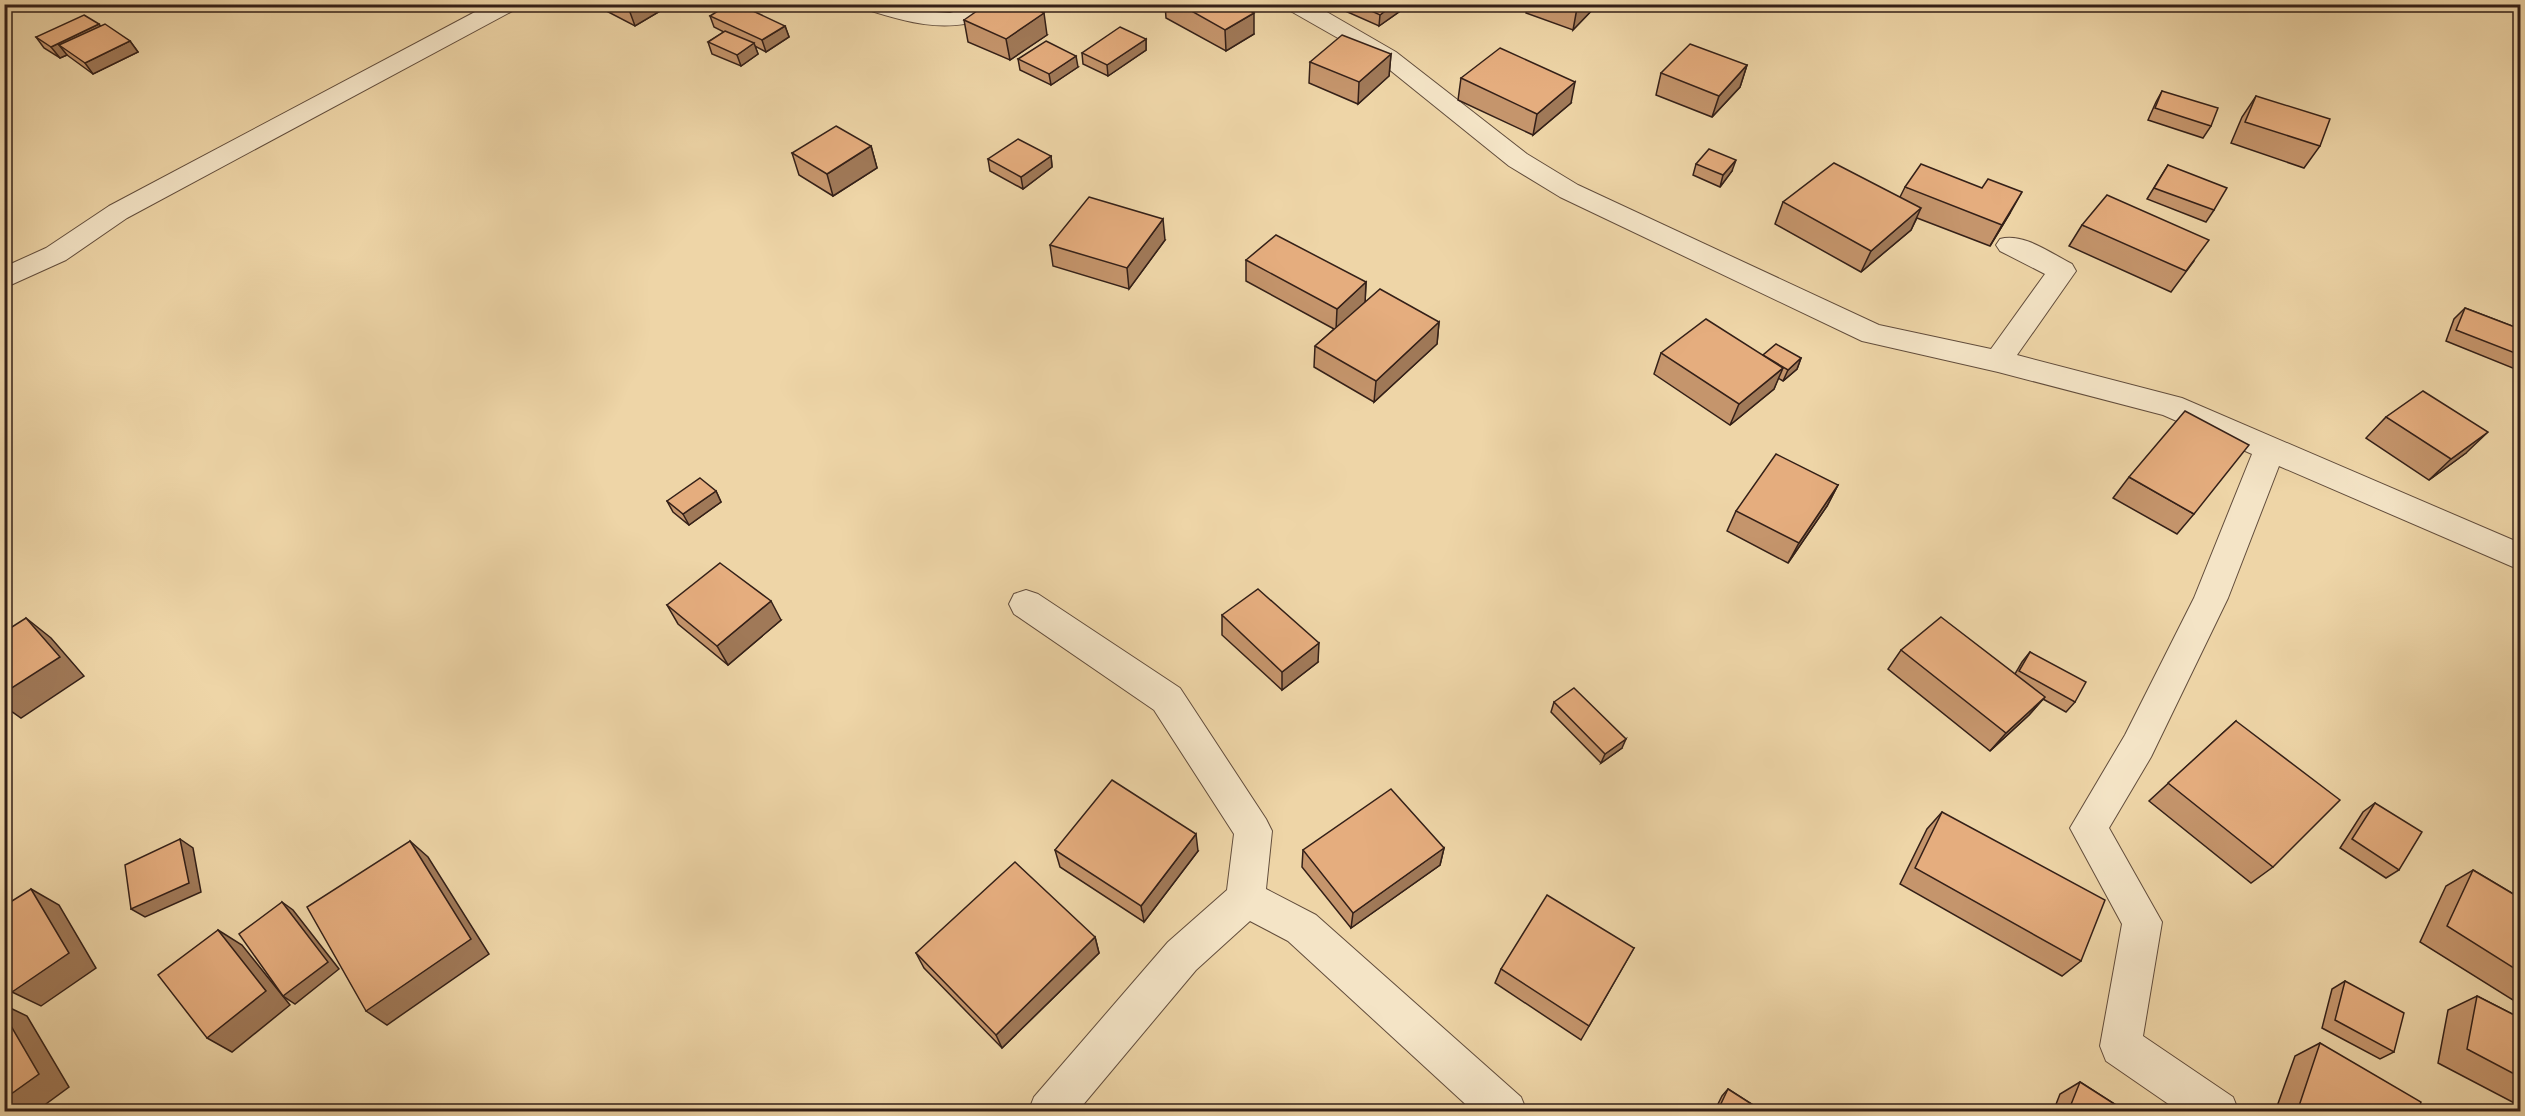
<svg xmlns="http://www.w3.org/2000/svg" width="2525" height="1116" font-family="'IM FELL Double Pica',serif">
	<style>
		.lines { fill: none; stroke-linecap: round; stroke-linejoin: round }
		.minor-casing { stroke: #624d3c; stroke-width: 2 }
		.minor { fill: #f4e4c6; fill-rule: evenodd }
		.wall { fill: #c5956c; stroke: #342018; stroke-width: 1.5 }
		.shaded-wall { fill: #a07958; stroke: #342018; stroke-width: 1.5 }
		.building { fill: #e5ad7e; stroke: #342018; stroke-width: 1.5 }
	</style>
	<rect width="100%" height="100%" fill="#eed5a7"/>
	<filter id="stains"><feTurbulence type="fractalNoise" baseFrequency=".00333" numOctaves="4"/><feColorMatrix values="0 0 0 0 .2 0 0 0 0 .09 0 0 0 0 .02 0 0 0 .5 -.17"/></filter>
	<radialGradient id="worn" r=".72"><stop offset=".6" stop-color="#630" stop-opacity="0"/><stop offset="1" stop-color="#630" stop-opacity=".3"/></radialGradient>
	<g class="lines">
		<!-- minor casing -->
		<g class="minor-casing">
			<g id="minor">
				<path d="M490 4H519L516 9 127 218 66 260 4 288V267L46 248 109 206Z"/>
				<path d="M862 4H898L921 11 950 13 979 4H1009C1004 12 994 16 985 19 943 33 906 22 865 9Z"/>
				<path d="M1284 4H1313L1396 52 1527 154 1578 185 1879 325 1991 349 2045 274 2000 251 1996 245 2000 239C2023 232 2052 254 2072 264L2076 271 2017 355 2182 398 2520 543V570L2279 466 2228 598 2151 757 2109 828 2162 922 2143 1036 2233 1097 2239 1112H2180L2106 1061 2100 1046 2122 924 2070 828 2125 735 2194 598 2252 454 2163 415 1998 372 1862 341 1560 197 1509 166 1380 62 1287 9Z"/>
				<path d="M1026 590 1038 594 1180 688 1266 819 1272 831 1266 889 1316 915 1521 1097 1527 1112H1474L1288 941 1250 921 1196 970 1077 1112H1028L1034 1097 1168 942 1227 890 1234 834 1154 710 1014 614 1009 604 1014 594Z"/>
			</g>
		</g>
		<!-- minor -->
		<use href="#minor" class="minor"/>
	</g>
	<!-- wall -->
	<g class="wall">
		<path d="M593 4H672L635 26Z"/>
		<path d="M1165 4H1238L1254 34 1226 51 1166 18Z"/>
		<path d="M1344 4H1403V9L1379 26 1343 10Z"/>
		<path d="M1527 4H1598L1573 30 1526 13Z"/>
		<path d="M710 16 785 26 789 37 766 52 755 46 758 54 741 66 712 54 708 42 724 32 714 27Z"/>
		<path d="M964 20 1047 35 1010 60 968 42Z"/>
		<path d="M100 26 130 41 138 52 93 74 67 55 60 58 44 48 36 37Z"/>
		<path d="M1146 39V50L1108 76 1083 64 1082 53Z"/>
		<path d="M1391 54 1389 76 1358 104 1309 83 1310 62Z"/>
		<path d="M1018 59 1078 67 1051 85 1020 70Z"/>
		<path d="M1747 65 1740 87 1712 117 1656 95 1661 73Z"/>
		<path d="M1461 78 1571 103 1533 135 1458 100Z"/>
		<path d="M2162 91 2211 126 2203 138 2148 120 2156 102Z"/>
		<path d="M2256 96 2320 146 2304 168 2231 143 2242 117Z"/>
		<path d="M871 146 877 168 833 196 799 175 792 153Z"/>
		<path d="M1051 156 1052 167 1023 189 990 171 988 159Z"/>
		<path d="M1696 164 1732 171 1720 187 1693 175Z"/>
		<path d="M2168 165 2214 210 2206 222 2147 199Z"/>
		<path d="M1905 187 2010 213 1990 246 1917 218 1911 230 1861 272 1775 224 1783 202 1900 197Z"/>
		<path d="M2082 225 2194 261 2171 292 2069 246Z"/>
		<path d="M1165 240 1129 289 1053 266 1050 245Z"/>
		<path d="M1246 260 1366 282 1365 303 1439 322 1437 344 1374 402 1314 367 1315 346 1334 329 1246 281Z"/>
		<path d="M2465 308 2520 329V371L2446 341 2454 319Z"/>
		<path d="M1661 353 1763 355 1801 358 1797 369 1783 381 1778 378 1774 389 1730 425 1654 374Z"/>
		<path d="M2386 417 2466 453 2429 480 2366 438Z"/>
		<path d="M2129 477 2194 514 2177 534 2113 498Z"/>
		<path d="M1838 485 1827 506 1788 563 1727 531 1736 511Z"/>
		<path d="M716 491 721 502 689 525 673 512 667 501Z"/>
		<path d="M667 605 781 620 728 665 678 624Z"/>
		<path d="M1222 615 1318 662 1282 690 1222 635Z"/>
		<path d="M1901 650 2015 674 2022 662 2030 652 2075 702 2066 712 2043 699 2029 715 1990 751 1888 669Z"/>
		<path d="M1554 702 1622 748 1601 763 1551 712Z"/>
		<path d="M2236 721 2273 867 2251 883 2149 801Z"/>
		<path d="M2375 803 2399 870 2386 878 2340 848 2363 812Z"/>
		<path d="M1942 812 2081 961 2062 976 1900 884 1927 829Z"/>
		<path d="M1444 848 1440 865 1351 928 1302 867 1303 850Z"/>
		<path d="M1055 850 1198 851 1144 922 1060 867Z"/>
		<path d="M2473 870 2520 898V1000L2516 1002 2420 942 2446 886Z"/>
		<path d="M1095 937 1099 953 1002 1048 924 968 916 953Z"/>
		<path d="M1634 948 1581 1040 1495 983 1501 969Z"/>
		<path d="M2345 981 2394 1052 2380 1059 2322 1028 2332 989Z"/>
		<path d="M2477 996 2520 1018V1106L2438 1063 2448 1010Z"/>
		<path d="M2320 1043 2418 1112H2275L2295 1056Z"/>
		<path d="M2080 1082 2127 1112H2053L2060 1094Z"/>
		<path d="M1728 1089 1764 1112H1714L1722 1096Z"/>
	</g>
	<!-- shaded-wall -->
	<g class="shaded-wall">
		<path d="M627 4H672L635 26Z"/>
		<path d="M1394 4H1403V9L1379 26 1380 15Z"/>
		<path d="M1581 4H1598L1573 30 1577 8Z"/>
		<path d="M1044 13 1047 35 1010 60 1006 39Z"/>
		<path d="M1254 13V34L1226 51 1225 30Z"/>
		<path d="M99 24 107 36 59 45 67 55 60 58 51 47Z"/>
		<path d="M785 26 789 37 766 52 762 40Z"/>
		<path d="M1146 39V50L1108 76 1107 65Z"/>
		<path d="M130 41 138 52 93 74 85 63Z"/>
		<path d="M754 43 758 54 741 66 737 55Z"/>
		<path d="M1391 54 1389 76 1358 104 1359 82Z"/>
		<path d="M1076 56 1078 67 1051 85 1049 74Z"/>
		<path d="M1747 65 1740 87 1712 117 1719 96Z"/>
		<path d="M1575 82 1571 103 1533 135 1537 114Z"/>
		<path d="M871 146 877 168 833 196 827 174Z"/>
		<path d="M1051 156 1052 167 1023 189 1021 177Z"/>
		<path d="M1736 160 1732 171 1720 187 1723 175Z"/>
		<path d="M2022 192 2010 213 1990 246 2002 225Z"/>
		<path d="M1921 208 1911 230 1861 272 1871 251Z"/>
		<path d="M1163 219 1165 240 1129 289 1127 268Z"/>
		<path d="M1366 282 1365 304 1336 330 1337 309Z"/>
		<path d="M1439 322 1437 344 1374 402 1376 381Z"/>
		<path d="M1801 358 1797 369 1783 381 1788 370Z"/>
		<path d="M1783 368 1774 389 1730 425 1739 404Z"/>
		<path d="M2488 432 2466 453 2429 480 2451 459Z"/>
		<path d="M1838 485 1827 506 1788 563 1799 543Z"/>
		<path d="M716 491 721 502 689 525 683 514Z"/>
		<path d="M771 601 781 620 728 665 717 646Z"/>
		<path d="M26 618 51 638 84 676 21 718 4 706V693Z"/>
		<path d="M1319 643 1318 662 1282 690V672Z"/>
		<path d="M2045 697 2029 715 1990 751 2006 733Z"/>
		<path d="M1626 739 1622 748 1601 763 1605 754Z"/>
		<path d="M1196 834 1198 851 1144 922 1141 906Z"/>
		<path d="M180 839 193 848 201 892 145 917 131 909Z"/>
		<path d="M410 841 428 857 489 954 387 1025 366 1011Z"/>
		<path d="M1444 848 1440 865 1351 928 1353 913Z"/>
		<path d="M31 889 59 905 96 968 41 1006 12 992Z"/>
		<path d="M282 902 293 910 339 969 295 1004 283 996Z"/>
		<path d="M218 930 242 945 290 1005 232 1052 207 1038Z"/>
		<path d="M1095 937 1099 953 1002 1048 996 1035Z"/>
		<path d="M4 1005 27 1016 69 1087 35 1112H4Z"/>
	</g>
	<!-- building -->
	<g class="building">
		<path d="M729 4H738L785 26 762 40 710 16Z"/>
		<path d="M987 4H1024L1044 13 1006 39 964 20Z"/>
		<path d="M1179 4H1238L1254 13 1225 30Z"/>
		<path d="M1356 4H1394L1380 15Z"/>
		<path d="M1566 4H1581L1577 8Z"/>
		<path d="M84 15 99 24 51 47 36 37Z"/>
		<path d="M105 24 130 41 85 63 59 45Z"/>
		<path d="M1120 27 1146 39 1107 65 1082 53Z"/>
		<path d="M725 31 754 43 737 55 708 42Z"/>
		<path d="M1342 35 1391 54 1359 82 1310 62Z"/>
		<path d="M1046 41 1076 56 1049 74 1018 59Z"/>
		<path d="M1690 44 1747 65 1719 96 1661 73Z"/>
		<path d="M1500 48 1575 82 1537 114 1461 78Z"/>
		<path d="M2162 91 2218 108 2211 126 2155 108Z"/>
		<path d="M2256 96 2330 119 2320 146 2245 122Z"/>
		<path d="M836 126 871 146 827 174 792 153Z"/>
		<path d="M1018 139 1051 156 1021 177 988 159Z"/>
		<path d="M1709 149 1736 160 1723 175 1696 164Z"/>
		<path d="M1834 163 1921 208 1871 251 1783 202Z"/>
		<path d="M1921 164 1982 188 1988 179 2022 192 2002 225 1905 187Z"/>
		<path d="M2168 165 2227 188 2214 210 2154 188Z"/>
		<path d="M2107 195 2209 240 2186 271 2082 225Z"/>
		<path d="M1089 197 1163 219 1127 268 1050 245Z"/>
		<path d="M1276 235 1366 282 1337 309 1246 260Z"/>
		<path d="M1380 289 1439 322 1376 381 1315 346Z"/>
		<path d="M2465 308 2520 329V355L2456 330Z"/>
		<path d="M1706 319 1783 368 1739 404 1661 353Z"/>
		<path d="M1776 344 1801 358 1788 370 1763 355Z"/>
		<path d="M2423 391 2488 432 2451 459 2386 417Z"/>
		<path d="M2185 411 2249 445 2194 514 2129 477Z"/>
		<path d="M1776 454 1838 485 1799 543 1736 511Z"/>
		<path d="M700 478 716 491 683 514 667 501Z"/>
		<path d="M720 563 771 601 717 646 667 605Z"/>
		<path d="M1258 589 1319 643 1282 672 1222 615Z"/>
		<path d="M1941 617 2045 697 2006 733 1901 650Z"/>
		<path d="M26 618 60 657 4 693V632Z"/>
		<path d="M2030 652 2086 682 2075 702 2019 671Z"/>
		<path d="M1574 688 1626 739 1605 754 1554 702Z"/>
		<path d="M2236 721 2340 800 2273 867 2168 783Z"/>
		<path d="M1112 780 1196 834 1141 906 1055 850Z"/>
		<path d="M1391 789 1444 848 1353 913 1303 850Z"/>
		<path d="M2375 803 2422 832 2399 870 2352 839Z"/>
		<path d="M1942 812 2105 900 2081 961 1915 868Z"/>
		<path d="M180 839 189 883 131 909 125 865Z"/>
		<path d="M410 841 471 939 366 1011 307 907Z"/>
		<path d="M1015 862 1095 937 996 1035 916 953Z"/>
		<path d="M2473 870 2520 898V972L2447 926Z"/>
		<path d="M31 889 69 953 12 992 4 978V906Z"/>
		<path d="M1547 895 1634 948 1589 1026 1501 969Z"/>
		<path d="M282 902 328 962 283 996 239 934Z"/>
		<path d="M218 930 266 991 207 1038 158 975Z"/>
		<path d="M2345 981 2404 1013 2394 1052 2335 1020Z"/>
		<path d="M2477 996 2520 1018V1077L2467 1049Z"/>
		<path d="M4 1014 39 1074 4 1099Z"/>
		<path d="M2320 1043 2421 1102 2418 1112H2297Z"/>
		<path d="M2080 1082 2127 1112H2068Z"/>
		<path d="M1728 1089 1764 1112H1717Z"/>
	</g>
	<!-- margin -->
	<rect width="2525" height="1116" fill="none" stroke="#eed5a7" stroke-width="24"/>
	<rect x="6" y="6" width="2513" height="1104" fill="none" stroke="#342018" stroke-width="3"/>
	<rect x="12" y="12" width="2501" height="1092" fill="none" stroke="#342018" stroke-width="1.5"/>
	<rect width="100%" height="100%" filter="url(#stains)"/>
	<rect width="100%" height="100%" fill="url(#worn)"/>
</svg>
